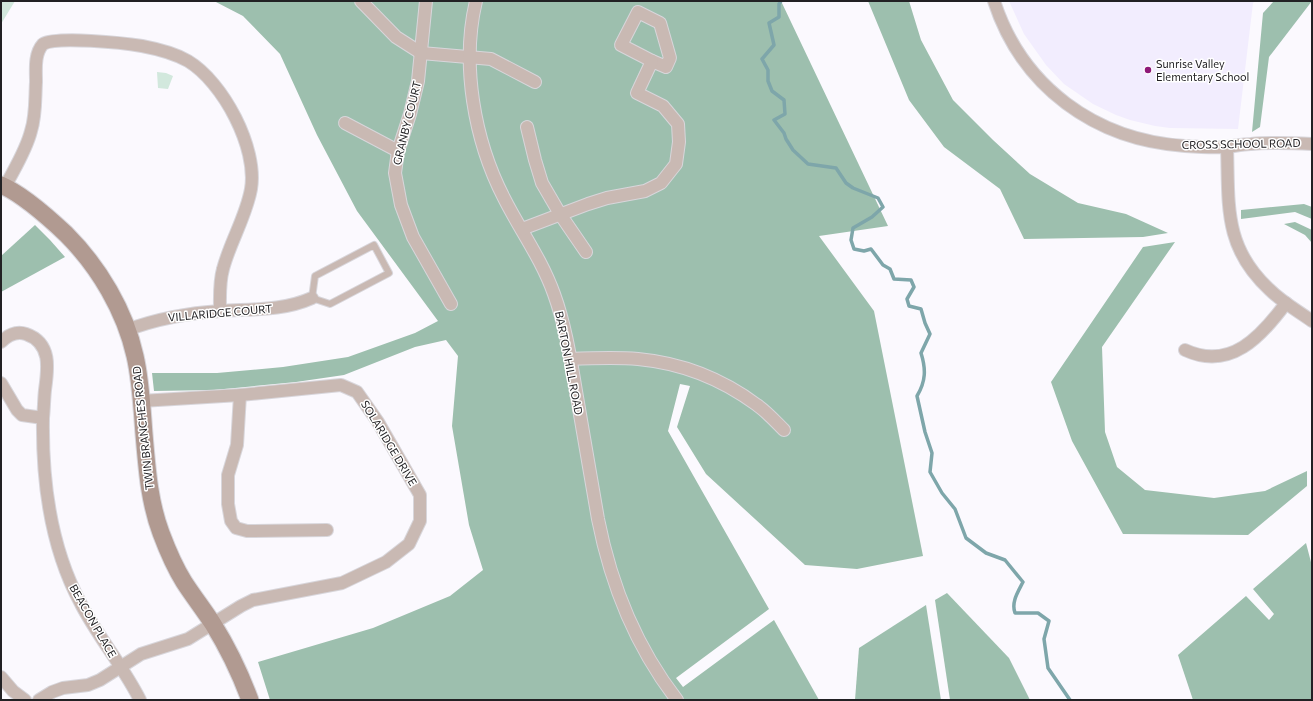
<svg xmlns="http://www.w3.org/2000/svg" width="1313" height="701" font-family="Commissioner,sans-serif">
	<style>
		.education { fill: #f2edfe }
		.green { fill: #d2e8dd }
		.forest { fill: #9dbfae }
		.lines { fill: none; stroke-linecap: round; stroke-linejoin: round }
		.stream { stroke: #7ea6aa; stroke-width: 3.5 }
		.service-casing { stroke: #d8d6db; stroke-width: 8 }
		.minor-casing { stroke: #d8d6db; stroke-width: 14 }
		.secondary-casing { stroke: #d8d6db; stroke-width: 19 }
		.service { stroke: #c9b9b3; stroke-width: 6 }
		.minor { stroke: #c9b9b3; stroke-width: 12 }
		.secondary { stroke: #b19a91; stroke-width: 17 }
		.poi-dot { fill: #8f1978; stroke: #fff; stroke-width: 1.5 }
		.labels { text-anchor: middle; stroke-width: 3; stroke-linejoin: round; paint-order: stroke }
		.poi-label { font-size: 11px; fill: #222124; stroke: #fff; text-anchor: start }
		.street-label { font-size: 11px; fill: #222124; stroke: #fff }
	</style>
	<rect width="100%" height="100%" fill="#fbf9fe"/>
	<!-- education -->
	<path class="education" d="M1009 1H1255L1253 3 1238 129 1170 128 1155 126 1130 120 1116 115 1093 104 1064 84 1046 65 1024 34Z"/>
	<!-- green -->
	<g class="green">
		<path d="M1 1H15L1 24Z"/>
		<path d="M157 72 166 73 173 76 168 89 158 88Z"/>
	</g>
	<!-- forest -->
	<g class="forest">
		<path d="M214 1H781L888 226 819 236 874 311 923 556 857 569 805 565 706 474 677 427 690 386 680 384 668 431 769 609 676 678 683 687 774 620 819 700H270L258 662 373 628 450 596 483 570 469 525 452 426 458 356 446 340 415 347 344 375 296 382 214 390 154 391 152 373H217L283 367 348 357 415 333 438 321 357 211 317 135 280 54 243 16Z"/>
		<path d="M868 1H909L921 40 953 100 993 140 1030 174 1078 203 1126 214 1168 233 1143 237 1024 239 1000 189 944 147 909 100Z"/>
		<path d="M1274 1H1312L1269 57 1260 127 1252 132 1263 13Z"/>
		<path d="M1304 204 1312 207V219L1295 212 1241 219V210Z"/>
		<path d="M1295 222 1312 230V243L1305 235 1284 224Z"/>
		<path d="M35 225 50 240 65 257 1 292V256Z"/>
		<path d="M1175 242 1102 347 1105 432 1117 467 1145 490 1214 498 1265 491 1307 471V486L1248 535 1123 534 1072 441 1051 382 1143 247Z"/>
		<path d="M1306 543 1312 566V700H1193L1178 655 1246 596 1269 620 1274 614 1253 589Z"/>
		<path d="M947 593 1009 658 1030 700H950L935 600Z"/>
		<path d="M926 605 941 700H855L859 648Z"/>
	</g>
	<g class="lines">
		<!-- stream -->
		<path class="stream" d="M781 1 779 4V17L769 23 774 45 762 59 768 70V81L772 91 784 100 785 114 774 120 784 133 786 139 793 150 808 164 836 168 846 183 853 188 878 198 883 207 872 217 853 228 851 240 854 249 864 251 871 249 883 265 890 269 894 279 911 280 914 287 907 299 909 306 921 309 925 323 930 334 921 353C926 369 926 381 917 396L925 432 932 453 930 472 942 493 955 509 966 538 986 553 1005 560 1023 582C1018 592 1011 602 1015 613H1038L1049 621 1044 639 1048 668 1070 700"/>
		<!-- service casing -->
		<g class="service-casing">
			<path id="service" d="M374 245 389 273 330 304 312 298 315 276Z"/>
		</g>
		<!-- minor casing -->
		<g class="minor-casing">
			<g id="minor">
				<path d="M361 1 396 37 421 53 491 59 535 82"/>
				<path d="M426 1 418 81 410 114 398 151 395 173 401 205 413 237 451 304"/>
				<path d="M476 1C461 64 474 140 504 198 520 230 541 258 554 294 566 327 571 362 577 397 584 437 591 478 598 519 611 585 636 647 677 700"/>
				<path d="M994 1C1022 87 1095 140 1185 146 1198 147 1213 148 1227 147 1235 146 1243 144 1251 144 1272 142 1292 143 1312 144"/>
				<path d="M638 12 660 23 670 58 666 67 652 61 621 45Z"/>
				<path d="M345 123 398 151"/>
				<path d="M527 127 535 160 542 183 560 214 586 252"/>
				<path d="M1227 147C1229 205 1223 247 1270 290 1282 302 1298 311 1312 321"/>
				<path d="M5 187C14 169 26 151 31 131 36 116 35 99 36 82 36 70 34 54 43 44 57 36 124 43 142 46 158 49 174 53 188 61 223 82 258 148 251 189 246 217 230 242 223 269 219 283 220 297 220 311"/>
				<path d="M522 229 588 204 607 198 645 191 661 183 676 164 679 142 678 124 663 106 637 93 652 61"/>
				<path d="M127 330C159 318 187 313 221 311 252 309 283 311 312 298"/>
				<path d="M1 342C8 335 17 331 26 334 52 343 48 369 45 390 44 399 44 409 43 418L22 415 17 410 1 383"/>
				<path d="M1185 350C1230 371 1261 337 1286 303"/>
				<path d="M570 359C593 358 616 357 638 359 681 363 722 379 757 405 767 412 775 421 784 430"/>
				<path d="M240 395 237 445 228 475V504L231 521 236 528 247 531 327 530"/>
				<path d="M43 418C42 481 50 547 81 604 98 637 123 666 140 700"/>
				<path d="M1 677 13 691 25 700"/>
				<path d="M39 700 52 692 63 688 88 685 100 680 141 654 188 639 241 606 253 600 342 583 386 562 409 544 420 521V495L378 422 357 392 341 385 240 395 141 401"/>
			</g>
		</g>
		<!-- secondary casing -->
		<g class="secondary-casing">
			<path id="secondary" d="M1 185C22 194 49 218 66 234 99 267 125 311 135 356 141 382 142 409 144 434 147 468 149 501 161 533 167 549 174 566 184 582 193 596 204 610 213 624 228 648 240 673 250 700"/>
		</g>
		<!-- service -->
		<use href="#service" class="service"/>
		<!-- minor -->
		<use href="#minor" class="minor"/>
		<!-- secondary -->
		<use href="#secondary" class="secondary"/>
	</g>
	<!-- markers -->
	<circle class="poi-dot" cx="1148" cy="70" r="4"/>
	<g class="labels">
		<!-- poi labels -->
		<g class="poi-label">
			<text x="1156" y="68">Sunrise Valley<tspan x="1156" dy="13">Elementary School</tspan></text>
		</g>
		<!-- street labels -->
		<g class="street-label">
			<text transform="translate(407 123) rotate(-76)" y="4">GRANBY COURT</text>
			<text transform="translate(1241 144) rotate(-1)" y="4">CROSS SCHOOL ROAD</text>
			<text transform="translate(220 313) rotate(-5)" y="4">VILLARIDGE COURT</text>
			<text transform="translate(569 363) rotate(79)" y="4">BARTON HILL ROAD</text>
			<text transform="translate(143 428) rotate(-96)" y="4">TWIN BRANCHES ROAD</text>
			<text transform="translate(389 443) rotate(59)" y="4">SOLARIDGE DRIVE</text>
			<text transform="translate(93 621) rotate(60)" y="4">BEACON PLACE</text>
		</g>
	</g>
	<!-- border -->
	<rect width="1313" height="701" fill="none" stroke="#222124" stroke-width="4"/>
</svg>
